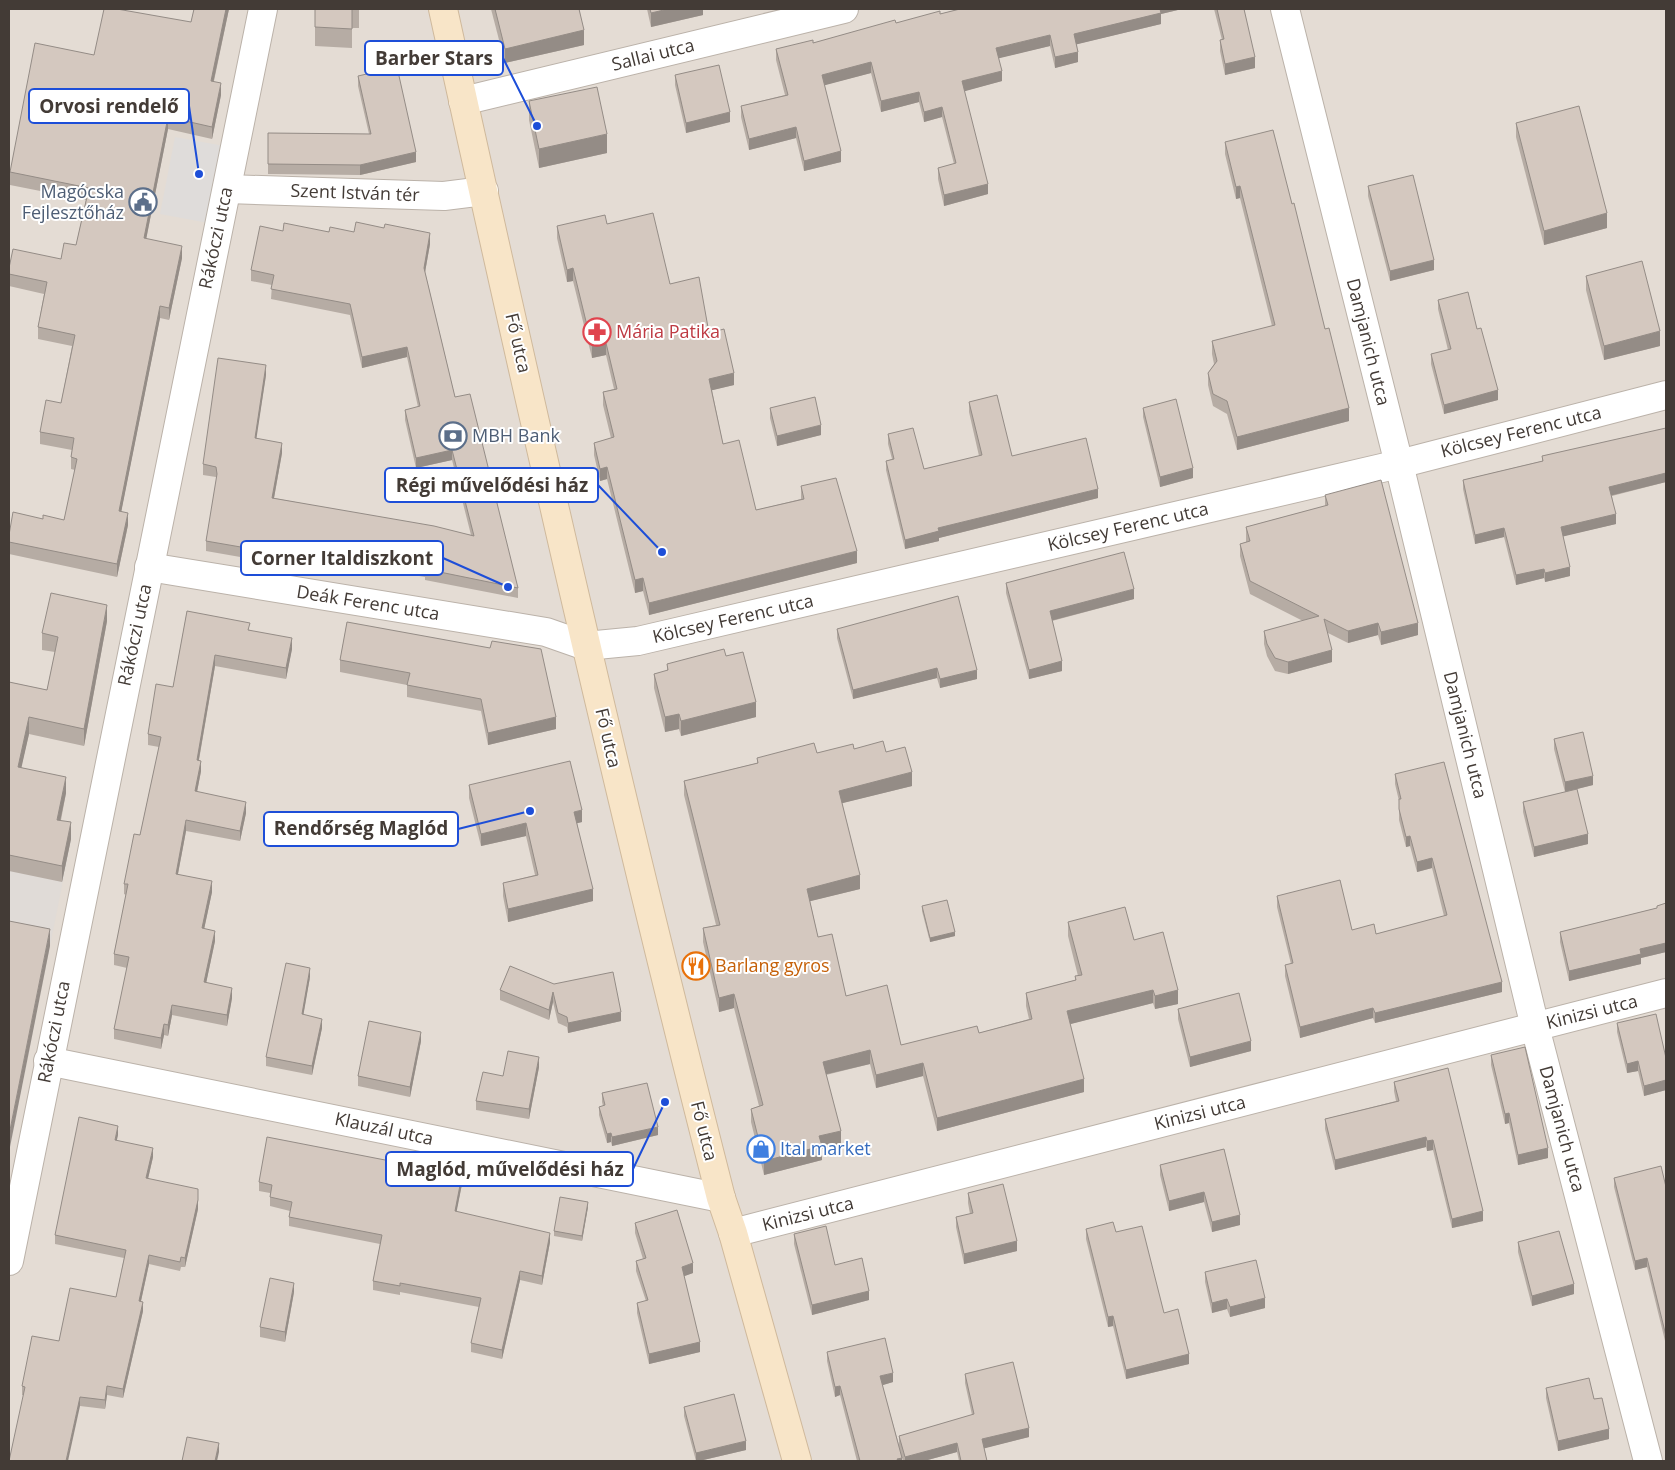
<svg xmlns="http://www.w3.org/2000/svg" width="1675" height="1470" font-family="'Open Sans',sans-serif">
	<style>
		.residential { fill: #e4dcd4 }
		.industrial { fill: #e0dbd7 }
		.parking { fill: #dfdcda }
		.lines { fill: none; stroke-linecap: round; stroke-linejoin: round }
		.minor-casing { stroke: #bbb2a9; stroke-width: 30 }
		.secondary-casing { stroke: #cfb99c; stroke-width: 30 }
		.minor { stroke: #fff; stroke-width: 28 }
		.secondary { stroke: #f8e5c8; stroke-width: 28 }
		.wall { fill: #b6aca4 }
		.shaded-wall { fill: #948c86 }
		.building { fill: #d4c8bf; stroke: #948c86 }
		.labels { text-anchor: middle; stroke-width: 4; stroke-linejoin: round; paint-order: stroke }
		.street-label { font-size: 18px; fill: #433b36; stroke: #fff }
		.service-label { font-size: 18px; fill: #4e5e75; stroke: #fff; text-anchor: end }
		.health-label { font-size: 18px; fill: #be3a42; stroke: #fff; text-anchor: start }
		.food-label { font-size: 18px; fill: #c56008; stroke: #fff; text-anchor: start }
		.shop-label { font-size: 18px; fill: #366cbe; stroke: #fff; text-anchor: start }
		.leader { fill: none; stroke: #1d4ed8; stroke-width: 2 }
		.callout-dot { fill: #1d4ed8; stroke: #fff; stroke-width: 2 }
		.callout { fill: #fff; stroke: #1d4ed8; stroke-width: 2 }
		.callout-label { font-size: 19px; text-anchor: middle; font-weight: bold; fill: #433b36 }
	</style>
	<rect width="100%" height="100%" fill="#f1ebe5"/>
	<!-- residential -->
	<rect class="residential" x="9" y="9" width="1657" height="1452"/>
	<!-- industrial -->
	<path class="industrial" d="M9 821 72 835 9 1152Z"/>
	<!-- parking -->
	<path class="parking" d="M175 137 235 148 219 225 160 214Z"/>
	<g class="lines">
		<!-- minor casing -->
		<g class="minor-casing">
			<g id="minor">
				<path d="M1285 9 1399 464 1535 1027 1648 1461"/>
				<path d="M463 101 844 9"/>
				<path d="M227 189 444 196 484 191"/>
				<path d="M149 567 546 632 586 646 638 641 1399 464 1666 395"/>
				<path d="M48 1061 721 1198"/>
				<path d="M733 1233 1666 993"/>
				<path d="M9 1261 263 9"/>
			</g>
		</g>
		<!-- secondary casing -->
		<g class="secondary-casing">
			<path id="secondary" d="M443 9C530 406 620 803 721 1198L733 1233 797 1461"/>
		</g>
		<!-- minor -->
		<use href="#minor" class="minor"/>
		<!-- secondary -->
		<use href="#secondary" class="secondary"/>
	</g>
	<!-- wall -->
	<g class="wall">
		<path d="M194 9H229L214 81 221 95 212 139 168 129 146 239 182 258 169 320 160 318 121 512 128 525 117 577 9 554V535L43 519 64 520 75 470 71 469V457L72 450 40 444V432L61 403 72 346 38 339V327L44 294 9 286V268L61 259 76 245 86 200 10 185V172L94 55 191 22Z"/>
		<path d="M315 9H359V28H352V48L315 46Z"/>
		<path d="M491 9H579L584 45 505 63Z"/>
		<path d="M647 9H703V15L651 27Z"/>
		<path d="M960 9H1182L1161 14V24L1077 44 1078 62 1055 68 1050 46 998 58 1002 81 964 91 988 194 944 206 938 179V168L954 164 942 117 924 122 919 102 881 112 871 73 824 85 841 162 804 171 796 138 749 150 741 117V106L785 95 776 60V49L813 43 896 23 940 14Z"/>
		<path d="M1214 9H1244L1255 68 1225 75 1220 51V40H1222Z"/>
		<path d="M675 75 730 122 686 133 675 85Z"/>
		<path d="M358 76 416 162 360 175 268 174V133L369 134 358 86Z"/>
		<path d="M529 101 607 153 539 168 529 120Z"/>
		<path d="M1516 123 1607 228 1544 245 1516 137Z"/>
		<path d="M1225 142 1292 204 1349 421 1237 450 1227 414 1213 406 1208 385V373L1214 364 1212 354V341L1272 326 1240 198 1236 199 1225 154Z"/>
		<path d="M1368 186 1434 270 1390 281 1368 196Z"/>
		<path d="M607 224 670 284 709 333 734 385 712 390 723 444 756 510 801 499V486L857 563 649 615 643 591 635 593 607 479 600 481 594 455V443L611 438 603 405V392L614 389 606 355 592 358 573 281 567 282 557 238V226Z"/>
		<path d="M283 231 354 232 430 244 425 272 455 397 518 588V598L425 580V577L289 554 287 565 206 551V541L217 478 216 477 203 475V464L266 375 256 438 282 453 274 498 471 535 452 460 416 468 405 420V410L418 407 407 357 362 368 350 315 271 299 272 285 251 281V270Z"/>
		<path d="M1586 276 1660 346 1604 360 1586 290Z"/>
		<path d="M1438 300 1477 329 1498 400 1444 414 1431 364V354L1448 350 1438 309Z"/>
		<path d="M969 402 1012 456 1098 498 939 538V541L905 549 886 470V461L892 459 888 444V434L924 469 979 456 969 412Z"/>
		<path d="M770 408 821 435 777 446 770 418Z"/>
		<path d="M1143 408 1193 478 1160 487 1143 417Z"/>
		<path d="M1666 430V482L1612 496 1616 524 1563 536 1570 576 1545 582 1544 578 1516 585 1504 537 1475 544 1463 489V480L1542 461V456Z"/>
		<path d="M1325 495 1418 635 1381 645 1378 635 1348 643 1328 633 1332 662 1288 674 1275 671 1267 656 1264 644V631L1303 621 1250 594 1240 556V544L1246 542V527L1325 506Z"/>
		<path d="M1006 583 1134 599 1052 621 1062 671 1029 679 1006 593Z"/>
		<path d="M187 611 250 630 292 649 286 679 215 666 199 760 201 771 197 792 246 813 240 841 186 831 178 874 212 892 204 929 215 941 206 983 232 998 227 1026 172 1015 168 1036 164 1035 161 1049 114 1039V1029L127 968 114 965V954L126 895 124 894V884L140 835 159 747 148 745V734L173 687Z"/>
		<path d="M107 621 84 746 29 734 21 767 66 793 61 820 71 839 62 882 9 871V682L47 690 55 652 42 650V633Z"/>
		<path d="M347 622 556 729 488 745 481 711 407 697V685L340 672V660Z"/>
		<path d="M837 629 977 679 940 688 937 678 853 699 837 638Z"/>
		<path d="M726 656 756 717 681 736 679 729 665 732 654 688V674L667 671V664Z"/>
		<path d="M1554 739 1593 785 1577 789 1588 844 1534 857 1523 812V802L1565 792 1554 749Z"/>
		<path d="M854 749 886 752 912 786 842 803 860 889 810 901 818 937 846 996 901 1045 979 1033 1029 1019 1026 1006V993L1075 980V976H1078L1068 936V922L1134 940 1178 1004 1155 1009 1153 1003 1070 1024 1084 1092 937 1131 923 1076 876 1088 870 1064 826 1075 841 1145 822 1149V1160L764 1175 751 1122V1109L759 1106 734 1008 719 1012 703 942V928L716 925 684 795V781L757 763V758L817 753Z"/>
		<path d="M1395 774 1502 992 1375 1023 1373 1018 1300 1038 1285 976V965L1291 964 1277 907V896L1352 930 1376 934 1444 916 1432 868 1417 872 1410 846 1406 847 1399 820V801L1395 784Z"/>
		<path d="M469 785 582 822 577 823 593 901 508 922 503 896V883L535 875 526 836 481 846 469 798Z"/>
		<path d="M1666 903V952L1641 958V964L1569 981 1560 942V932L1657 908V906Z"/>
		<path d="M922 906 955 936 930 942 922 911Z"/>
		<path d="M510 966 621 1021 568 1033 567 1027 558 1023 553 1002 549 1020 500 1000V990Z"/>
		<path d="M310 977 303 1015 322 1028 312 1075 266 1066V1057Z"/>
		<path d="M1178 1009 1251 1051 1190 1067 1178 1019Z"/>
		<path d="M1617 1023 1666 1058V1090L1644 1096 1638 1071 1627 1073 1617 1032Z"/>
		<path d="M421 1041 410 1097 358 1086V1076Z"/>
		<path d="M1491 1055 1548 1158 1518 1165 1509 1123 1505 1124 1491 1065Z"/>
		<path d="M539 1067 529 1119 476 1110V1101L503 1076Z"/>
		<path d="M1448 1068 1483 1221 1452 1228 1433 1150 1427 1151 1426 1147 1335 1170 1325 1129V1119L1396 1101 1394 1091V1082Z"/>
		<path d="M602 1093 658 1135 612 1146 611 1142 607 1143 599 1115V1107L603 1106 602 1102Z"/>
		<path d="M118 1135 116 1140 153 1157 148 1179 198 1209 185 1267H181L180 1271 149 1264 141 1301 143 1311 123 1398 107 1395 105 1409 80 1406 22 1395V1386L59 1341 116 1297 124 1258 55 1244V1235Z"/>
		<path d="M1224 1149 1240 1225 1212 1232 1204 1202 1169 1211 1160 1175V1165Z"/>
		<path d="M1614 1178 1666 1187V1345L1647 1267 1635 1270 1614 1187Z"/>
		<path d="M259 1182 462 1184 456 1212 550 1242 542 1285 520 1280 502 1359 471 1352V1343L479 1307 400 1292V1295L373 1290V1281L380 1244 289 1226V1217L290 1211 270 1206V1193L259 1191Z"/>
		<path d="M968 1193 1017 1251 964 1264 956 1227V1217L970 1214 968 1203Z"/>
		<path d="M588 1207 582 1241 554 1236V1231Z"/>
		<path d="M635 1223 693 1273 684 1276 700 1352 649 1364 637 1313V1303L646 1301 636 1271V1261L643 1259 635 1233Z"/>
		<path d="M1086 1229 1116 1232 1189 1364 1126 1379 1113 1326 1108 1327 1086 1239Z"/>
		<path d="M794 1234 835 1265 869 1300 812 1315 794 1244Z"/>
		<path d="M1518 1242 1574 1294 1532 1306 1518 1252Z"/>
		<path d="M1205 1272 1265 1308 1230 1317 1227 1309 1212 1313 1205 1282Z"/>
		<path d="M294 1292 285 1342 260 1337V1327Z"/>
		<path d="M827 1352 893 1382 882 1385 899 1445V1436L972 1415 965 1383V1374L1029 1437 984 1448 987 1461H959L957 1452 924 1461H903L902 1458V1461H857L840 1395 835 1397 827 1361Z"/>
		<path d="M1546 1388 1594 1399 1609 1439 1558 1451 1546 1398Z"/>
		<path d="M684 1407 746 1450 699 1461H696L684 1416Z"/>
	</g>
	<!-- shaded-wall -->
	<g class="shaded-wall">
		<path d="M226 9H229L211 93V81Z"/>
		<path d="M668 9H703V15L651 27V13Z"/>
		<path d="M1159 9H1182L1161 14V24L1074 45V34Z"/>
		<path d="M584 30V45L505 63V49Z"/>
		<path d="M1050 35V46L996 59V48Z"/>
		<path d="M1078 52V62L1055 68V57Z"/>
		<path d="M1255 57V68L1225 75V64Z"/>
		<path d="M871 62V73L822 86V75Z"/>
		<path d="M1002 71V81L962 92V81Z"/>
		<path d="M221 83V95L212 139V127Z"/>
		<path d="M919 92V102L881 112V101Z"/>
		<path d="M942 107V117L924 122V112Z"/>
		<path d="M730 112V122L686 133V123Z"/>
		<path d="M168 117V129L144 250V238Z"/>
		<path d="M796 127V138L749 150V139Z"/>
		<path d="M607 134V153L539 168V149Z"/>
		<path d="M841 151V162L804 171V161Z"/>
		<path d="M416 152V162L360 175V165Z"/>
		<path d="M988 184V194L944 206V195Z"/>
		<path d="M1240 186V198L1236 199V187Z"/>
		<path d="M1607 213V228L1544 245V231Z"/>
		<path d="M430 233V244L424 278V268Z"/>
		<path d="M182 246V258L169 320V308Z"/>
		<path d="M1434 260V270L1390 281V271Z"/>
		<path d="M573 268V281L567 282V270Z"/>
		<path d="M160 306V318L119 523V511Z"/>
		<path d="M1660 331V346L1604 360V346Z"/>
		<path d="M606 343V355L592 358V346Z"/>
		<path d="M407 347V357L362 368V357Z"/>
		<path d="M266 365V375L255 448V438Z"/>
		<path d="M734 373V385L709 391V379Z"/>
		<path d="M1498 390V400L1444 414V405Z"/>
		<path d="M1349 408V421L1237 450V437Z"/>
		<path d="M821 425V435L777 446V436Z"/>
		<path d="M282 443V453L272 509V498Z"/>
		<path d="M452 450V460L416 468V458Z"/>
		<path d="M607 467V479L600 481V469Z"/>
		<path d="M1193 468V478L1160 487V477Z"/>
		<path d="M1666 473V482L1609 496V487Z"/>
		<path d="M1098 489V498L939 538V541L905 549V540L938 528Z"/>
		<path d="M128 513V525L117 577V564Z"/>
		<path d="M1616 514V524L1561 537V527Z"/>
		<path d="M1504 528V537L1475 544V535Z"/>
		<path d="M289 544V554L287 565V555Z"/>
		<path d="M857 551V563L649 615V603Z"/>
		<path d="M1570 567V576L1545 582V573Z"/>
		<path d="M1544 569V578L1516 585V575Z"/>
		<path d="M643 578V591L635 593V580Z"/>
		<path d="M1134 589V599L1050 621V611Z"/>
		<path d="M107 605V621L84 746V729Z"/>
		<path d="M1378 623V635L1348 643V631Z"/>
		<path d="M1418 623V635L1381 645V632Z"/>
		<path d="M292 638V649L286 679V668Z"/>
		<path d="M1332 650V662L1288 674V662Z"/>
		<path d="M215 655V666L197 770V760Z"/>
		<path d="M1062 661V671L1029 679V670Z"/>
		<path d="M937 668V678L853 699V690Z"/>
		<path d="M977 670V679L940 688V679Z"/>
		<path d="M756 702V717L681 736V721Z"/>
		<path d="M679 714V729L665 732V717Z"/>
		<path d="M29 717V734L18 783V767Z"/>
		<path d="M556 717V729L488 745V733Z"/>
		<path d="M201 761V771L195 802V791Z"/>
		<path d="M912 772V786L839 804V791Z"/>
		<path d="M1593 776V785L1565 792V782Z"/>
		<path d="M66 777V793L57 836V820Z"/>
		<path d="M246 802V813L240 841V831Z"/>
		<path d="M582 810V822L574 824V812Z"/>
		<path d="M186 820V831L176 884V874Z"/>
		<path d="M71 822V839L62 882V866Z"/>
		<path d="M526 823V836L481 846V834Z"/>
		<path d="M1588 834V844L1534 857V847Z"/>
		<path d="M1410 836V846L1406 847V837Z"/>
		<path d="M1432 858V868L1417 872V862Z"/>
		<path d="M860 875V889L807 902V889Z"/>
		<path d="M212 881V892L202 939V928Z"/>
		<path d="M593 889V901L508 922V909Z"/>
		<path d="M50 929V946L9 1152V1135Z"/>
		<path d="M215 931V941L204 993V982Z"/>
		<path d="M955 932V936L930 942V938Z"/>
		<path d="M1666 943V952L1641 958V964L1569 981V971L1640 949Z"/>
		<path d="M310 968V977L302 1023V1014Z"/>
		<path d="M1502 982V992L1375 1023V1013Z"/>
		<path d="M232 988V998L227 1026V1015Z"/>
		<path d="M1153 990V1003L1067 1025V1011Z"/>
		<path d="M1178 990V1004L1155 1009V996Z"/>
		<path d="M553 992V1002L549 1020V1010Z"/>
		<path d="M734 994V1008L719 1012V998Z"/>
		<path d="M172 1005V1015L168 1036V1025Z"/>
		<path d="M1373 1008V1018L1300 1038V1027Z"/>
		<path d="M621 1012V1021L568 1033V1023Z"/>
		<path d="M322 1019V1028L312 1075V1066Z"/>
		<path d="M164 1024V1035L161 1049V1038Z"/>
		<path d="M421 1032V1041L410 1097V1087Z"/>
		<path d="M1251 1041V1051L1190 1067V1057Z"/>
		<path d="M870 1050V1064L823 1075V1062Z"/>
		<path d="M539 1057V1067L529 1119V1109Z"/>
		<path d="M1638 1061V1071L1627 1073V1064Z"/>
		<path d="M923 1063V1076L876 1088V1075Z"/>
		<path d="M1084 1079V1092L937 1131V1118Z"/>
		<path d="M1666 1080V1090L1644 1096V1086Z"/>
		<path d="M1509 1113V1123L1505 1124V1114Z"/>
		<path d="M118 1126V1135L115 1149V1140Z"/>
		<path d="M658 1127V1135L612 1146V1137Z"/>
		<path d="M841 1131V1145L822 1149V1160L764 1175V1161L819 1136Z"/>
		<path d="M611 1133V1142L607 1143V1134Z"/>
		<path d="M1426 1137V1147L1335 1170V1160Z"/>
		<path d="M1433 1140V1150L1427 1151V1141Z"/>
		<path d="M153 1148V1157L146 1187V1178Z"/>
		<path d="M1548 1148V1158L1518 1165V1155Z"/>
		<path d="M462 1175V1184L455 1220V1211Z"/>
		<path d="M198 1189V1209L185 1267V1258Z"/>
		<path d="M1204 1192V1202L1169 1211V1201Z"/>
		<path d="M588 1202V1207L582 1241V1236Z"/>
		<path d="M1483 1211V1221L1452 1228V1219Z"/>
		<path d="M1240 1215V1225L1212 1232V1222Z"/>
		<path d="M550 1233V1242L542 1285V1276Z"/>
		<path d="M1017 1241V1251L964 1264V1254Z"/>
		<path d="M149 1255V1264L139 1310V1301Z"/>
		<path d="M1647 1258V1267L1635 1270V1261Z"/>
		<path d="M693 1263V1273L682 1277V1267Z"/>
		<path d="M520 1271V1280L502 1359V1350Z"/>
		<path d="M294 1283V1292L285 1342V1332Z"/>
		<path d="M1574 1284V1294L1532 1306V1296Z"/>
		<path d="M869 1291V1300L812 1315V1305Z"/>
		<path d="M1265 1298V1308L1230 1317V1307Z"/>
		<path d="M1227 1299V1309L1212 1313V1303Z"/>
		<path d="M143 1302V1311L123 1398V1389Z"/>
		<path d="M1113 1316V1326L1108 1327V1317Z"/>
		<path d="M700 1342V1352L649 1364V1354Z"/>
		<path d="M1189 1354V1364L1126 1379V1370Z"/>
		<path d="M893 1373V1382L880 1386V1376Z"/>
		<path d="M107 1386V1395L105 1409V1400Z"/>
		<path d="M840 1386V1395L835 1397V1387Z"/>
		<path d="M80 1397V1406L68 1461H66Z"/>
		<path d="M1029 1428V1437L982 1449V1439Z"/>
		<path d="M1609 1429V1439L1558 1451V1441Z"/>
		<path d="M746 1441V1450L699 1461H696V1453Z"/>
		<path d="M219 1443V1452L217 1461H215Z"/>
		<path d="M957 1443V1452L924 1461H905V1457Z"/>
		<path d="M902 1458V1461H897V1459Z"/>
	</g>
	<!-- building -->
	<g class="building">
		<path d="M104 9H117L191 22 194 9H226L211 81 221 83 212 127 168 117 144 238 182 246 169 308 160 306 119 511 128 513 117 564 9 542V535L13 512 43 519V515L64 520 77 459 71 457 74 438 40 432 46 400 61 403 75 335 38 327 47 282 9 274V268L13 249 61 259 64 243 76 245 89 188 10 172 35 43 94 55Z"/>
		<path d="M315 9H352V29L315 27Z"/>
		<path d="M495 9H579L584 30 505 49Z"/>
		<path d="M650 9H668L651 13Z"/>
		<path d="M960 9H1160L1161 13 1074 34 1078 52 1055 57 1050 35 996 48 1002 71 962 81 988 184 944 195 938 168 956 163 942 107 924 112 919 92 881 101 871 62 822 75 841 151 804 161 796 127 749 139 741 106 788 95 776 49 813 40V43L895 20 896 23 940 11V14Z"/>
		<path d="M1217 9H1244L1255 57 1225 64 1220 40 1224 39Z"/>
		<path d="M719 65 730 112 686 123 675 75Z"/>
		<path d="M397 67 416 152 360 165 268 164V133L371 134 358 76Z"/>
		<path d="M597 87 607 134 539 149 529 101Z"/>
		<path d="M1579 106 1607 213 1544 231 1516 123Z"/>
		<path d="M1273 130 1292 204 1294 203 1325 329 1329 328 1349 408 1237 437 1227 401 1213 394 1208 373 1217 361 1212 341 1275 325 1240 186 1236 187 1225 142Z"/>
		<path d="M1413 175 1434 260 1390 271 1368 186Z"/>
		<path d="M653 213 670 284 699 277 709 333 724 329 734 373 709 379 723 444 739 440 756 510 804 499 801 486 836 478 857 551 649 603 643 578 635 580 607 467 600 469 594 443 614 437 603 392 617 389 606 343 592 346 573 268 567 270 557 226 605 215 607 224Z"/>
		<path d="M356 222 384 228 385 224 430 233 424 268 455 397 470 394 518 588 425 569 426 567 289 544 287 555 206 541 217 474 216 467 203 464 218 358 266 365 255 438 282 443 272 498 434 526 474 536 452 450 416 458 405 410 420 406 407 347 362 357 350 304 271 289 274 275 251 270 260 226 283 231 284 223 329 232 330 227 354 232Z"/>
		<path d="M1642 261 1660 331 1604 346 1586 276Z"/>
		<path d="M1468 292 1477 329 1481 328 1498 390 1444 405 1431 354 1451 349 1438 300Z"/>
		<path d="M997 395 1012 456 1086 438 1098 489 938 528 939 531 905 540 886 461 894 459 888 434 913 428 924 469 982 455 969 402Z"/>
		<path d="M815 397 821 425 777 436 770 408Z"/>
		<path d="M1176 399 1193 468 1160 477 1143 408Z"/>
		<path d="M1666 428V473L1609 487 1616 514 1561 527 1570 567 1545 573 1544 569 1516 575 1504 528 1475 535 1463 480 1543 461 1542 456Z"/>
		<path d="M1381 480 1418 623 1381 632 1378 623 1348 631 1324 619 1332 650 1288 662 1275 658 1267 644 1264 631 1319 616 1250 581 1240 544 1250 541 1246 527 1328 505 1325 495Z"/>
		<path d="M1124 552 1134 589 1050 611 1062 661 1029 670 1006 583Z"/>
		<path d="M51 593 107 605 84 729 29 717 18 767 66 777 57 820 71 822 62 866 9 855V682L47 690 58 637 42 633Z"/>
		<path d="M958 596 977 670 940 679 937 668 853 690 837 629Z"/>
		<path d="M187 611 250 623 248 630 292 638 286 668 215 655 197 760 201 761 195 791 246 802 240 831 186 820 176 874 212 881 202 928 215 931 204 982 232 988 227 1015 172 1005 168 1025 164 1024 161 1038 114 1029 129 957 114 954 128 884H124L134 834 140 835 161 737 148 734 156 684 173 687Z"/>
		<path d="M347 622 490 648 492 641 541 649 556 717 488 733 481 699 407 685 410 673 340 660Z"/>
		<path d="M724 649 726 656 743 652 756 702 681 721 679 714 665 717 654 674 668 670 667 664Z"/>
		<path d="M1583 732 1593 776 1565 782 1554 739Z"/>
		<path d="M883 741 886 752 905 747 912 772 839 791 860 875 807 889 818 937 832 934 846 996 887 985 901 1045 977 1026 979 1033 1032 1019 1026 993 1076 980 1075 976 1082 975 1068 922 1125 907 1134 940 1163 932 1178 990 1155 996 1153 990 1067 1011 1084 1079 937 1118 923 1063 876 1075 870 1050 823 1062 841 1131 819 1136 822 1146 764 1161 751 1109 763 1105 734 994 719 998 703 928 720 925 684 781 758 763 757 758 814 743 817 753 853 744 854 749Z"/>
		<path d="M570 761 582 810 574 812 593 889 508 909 503 883 538 875 526 823 481 834 469 785Z"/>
		<path d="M1444 762 1502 982 1375 1013 1373 1008 1300 1027 1285 965 1293 963 1277 896 1340 880 1352 930 1374 924 1376 934 1447 915 1432 858 1417 862 1410 836 1406 837 1399 809V799H1401L1395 774Z"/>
		<path d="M1577 789 1588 834 1534 847 1523 802Z"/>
		<path d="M947 900 955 932 930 938 922 906Z"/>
		<path d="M1666 903V943L1640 949 1641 954 1569 971 1560 932 1657 908V906Z"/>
		<path d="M9 921 50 929 9 1135Z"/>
		<path d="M286 963 310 968 302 1014 322 1019 312 1066 266 1057Z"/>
		<path d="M510 966 554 984 613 972 621 1012 568 1023 567 1017 558 1013 553 992 549 1010 500 990Z"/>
		<path d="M1239 993 1251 1041 1190 1057 1178 1009Z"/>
		<path d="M1656 1014 1666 1058V1080L1644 1086 1638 1061 1627 1064 1617 1023Z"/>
		<path d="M369 1021 421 1032 410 1087 358 1076Z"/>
		<path d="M1525 1047 1548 1148 1518 1155 1509 1113 1505 1114 1491 1055Z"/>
		<path d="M508 1051 539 1057 529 1109 476 1101 483 1072 503 1076Z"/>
		<path d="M1448 1068 1483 1211 1452 1219 1433 1140 1427 1141 1426 1137 1335 1160 1325 1119 1399 1101 1394 1082Z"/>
		<path d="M647 1083 658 1127 612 1137 611 1133 607 1134 599 1107 605 1105 602 1093Z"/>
		<path d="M79 1117 118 1126 115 1140 153 1148 146 1178 198 1189V1200L185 1258 181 1257 180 1262 149 1255 139 1301 143 1302 123 1389 107 1386 105 1400 80 1397 66 1461H9L25 1387 22 1386 32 1336 59 1341 70 1288 116 1297 126 1250 55 1235Z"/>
		<path d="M267 1137 462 1175 455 1211 550 1233 542 1276 520 1271 502 1350 471 1343 481 1298 400 1283V1286L373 1281 382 1235 289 1217 292 1202 270 1197 272 1185 259 1182Z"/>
		<path d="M1224 1149 1240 1215 1212 1222 1204 1192 1169 1201 1160 1165Z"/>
		<path d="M1661 1166 1666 1187V1336L1647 1258 1635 1261 1614 1178Z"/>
		<path d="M1003 1184 1017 1241 964 1254 956 1217 973 1213 968 1193Z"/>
		<path d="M560 1197 588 1202 582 1236 554 1231Z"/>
		<path d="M677 1210 693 1263 682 1267 700 1342 649 1354 637 1303 648 1300 636 1261 646 1258 635 1223Z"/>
		<path d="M1113 1222 1116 1232 1142 1226 1164 1313 1178 1309 1189 1354 1126 1370 1113 1316 1108 1317 1086 1229Z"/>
		<path d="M826 1226 835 1265 862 1258 869 1291 812 1305 794 1234Z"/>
		<path d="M1559 1231 1574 1284 1532 1296 1518 1242Z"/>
		<path d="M1256 1260 1265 1298 1230 1307 1227 1299 1212 1303 1205 1272Z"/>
		<path d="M270 1278 294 1283 285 1332 260 1327Z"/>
		<path d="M885 1338 893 1373 880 1376 902 1458 897 1459 898 1461H860L840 1386 835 1387 827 1352Z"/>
		<path d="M1013 1362 1029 1428 982 1439 987 1461H961L957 1443 905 1457 899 1436 974 1414 965 1374Z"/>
		<path d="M1589 1378 1594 1399 1602 1398 1609 1429 1558 1441 1546 1388Z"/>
		<path d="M734 1394 746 1441 696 1453 684 1407Z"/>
		<path d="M187 1437 219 1443 215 1461H182Z"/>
	</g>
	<!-- icons -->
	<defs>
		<g id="civic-ring" transform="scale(1.4375)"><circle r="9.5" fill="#fff" stroke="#5c6f8a" stroke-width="1.5"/><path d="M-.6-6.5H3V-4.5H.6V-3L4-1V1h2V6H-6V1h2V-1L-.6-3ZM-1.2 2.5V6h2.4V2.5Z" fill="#5c6f8a"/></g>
		<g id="pharmacy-ring" transform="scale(1.4375)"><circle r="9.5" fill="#fff" stroke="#e0444e" stroke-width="1.5"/><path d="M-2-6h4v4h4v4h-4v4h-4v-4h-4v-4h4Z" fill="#e0444e"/></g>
		<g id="bank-ring" transform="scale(1.4375)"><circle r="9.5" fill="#fff" stroke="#5c6f8a" stroke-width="1.5"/><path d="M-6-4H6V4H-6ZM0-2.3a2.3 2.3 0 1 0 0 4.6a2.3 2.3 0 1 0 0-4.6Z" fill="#5c6f8a"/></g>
		<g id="restaurant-ring" transform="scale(1.4375)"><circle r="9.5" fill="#fff" stroke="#e8710a" stroke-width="1.5"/><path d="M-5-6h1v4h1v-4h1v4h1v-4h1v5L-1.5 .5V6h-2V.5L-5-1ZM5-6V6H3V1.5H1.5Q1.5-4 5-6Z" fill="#e8710a"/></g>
		<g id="shop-ring" transform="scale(1.4375)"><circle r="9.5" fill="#fff" stroke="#3f7fe0" stroke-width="1.5"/><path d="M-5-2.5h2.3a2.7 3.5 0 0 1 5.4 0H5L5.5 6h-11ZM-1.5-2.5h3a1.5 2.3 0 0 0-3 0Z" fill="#3f7fe0"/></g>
	</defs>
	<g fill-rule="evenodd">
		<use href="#civic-ring" x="143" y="202"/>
		<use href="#pharmacy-ring" x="597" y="332"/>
		<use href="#bank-ring" x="453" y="436"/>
		<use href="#restaurant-ring" x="696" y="966"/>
		<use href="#shop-ring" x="761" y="1149"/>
	</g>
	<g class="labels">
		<!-- street labels -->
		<g class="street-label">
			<text transform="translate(653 55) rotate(-14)" y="6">Sallai utca</text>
			<text transform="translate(355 193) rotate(2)" y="6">Szent István tér</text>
			<text transform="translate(216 238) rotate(-78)" y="6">Rákóczi utca</text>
			<text transform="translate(1368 342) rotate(76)" y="6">Damjanich utca</text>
			<text transform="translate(518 343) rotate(77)" y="6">Fő utca</text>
			<text transform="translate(1521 432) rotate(-14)" y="6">Kölcsey Ferenc utca</text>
			<text transform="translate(1128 527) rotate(-13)" y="6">Kölcsey Ferenc utca</text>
			<text transform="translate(368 603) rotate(9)" y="6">Deák Ferenc utca</text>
			<text transform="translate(733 619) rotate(-13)" y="6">Kölcsey Ferenc utca</text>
			<text transform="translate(135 635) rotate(-78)" y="6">Rákóczi utca</text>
			<text transform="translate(1465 735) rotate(76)" y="6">Damjanich utca</text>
			<text transform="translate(608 738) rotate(77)" y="6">Fő utca</text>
			<text transform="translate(1592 1012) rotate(-14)" y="6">Kinizsi utca</text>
			<text transform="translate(54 1032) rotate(-79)" y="6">Rákóczi utca</text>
			<text transform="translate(1200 1113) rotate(-14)" y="6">Kinizsi utca</text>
			<text transform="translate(384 1129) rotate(12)" y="6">Klauzál utca</text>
			<text transform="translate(1562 1129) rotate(75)" y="6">Damjanich utca</text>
			<text transform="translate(704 1131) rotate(76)" y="6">Fő utca</text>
			<text transform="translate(808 1214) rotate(-14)" y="6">Kinizsi utca</text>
		</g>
		<!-- service labels -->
		<g class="service-label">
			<text x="124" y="198">Magócska<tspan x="124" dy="21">Fejlesztőház</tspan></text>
			<text x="472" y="442" text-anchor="start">MBH Bank</text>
		</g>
		<!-- health labels -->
		<g class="health-label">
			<text x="616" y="338">Mária Patika</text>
		</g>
		<!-- food labels -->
		<g class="food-label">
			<text x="715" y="972">Barlang gyros</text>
		</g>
		<!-- shop labels -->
		<g class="shop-label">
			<text x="780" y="1155">Ital market</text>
		</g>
	</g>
	<!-- callouts -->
	<path class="leader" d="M537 126L503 58M199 174L189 106M662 552L598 485M508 587L443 558M530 811L458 829M665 1102L633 1169"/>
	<g class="callout-dot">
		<circle cx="537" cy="126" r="5"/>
		<circle cx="199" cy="174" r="5"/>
		<circle cx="662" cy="552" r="5"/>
		<circle cx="508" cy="587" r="5"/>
		<circle cx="530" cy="811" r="5"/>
		<circle cx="665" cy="1102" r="5"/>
	</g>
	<g class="callout">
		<rect x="365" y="41" width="138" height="34" rx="5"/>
		<rect x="29" y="89" width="160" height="34" rx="5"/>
		<rect x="385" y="468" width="213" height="34" rx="5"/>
		<rect x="241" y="541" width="202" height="34" rx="5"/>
		<rect x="264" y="812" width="194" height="34" rx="5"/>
		<rect x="386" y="1152" width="247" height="34" rx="5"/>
	</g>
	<g class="callout-label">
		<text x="434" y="65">Barber Stars</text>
		<text x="109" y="113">Orvosi rendelő</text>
		<text x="492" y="492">Régi művelődési ház</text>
		<text x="342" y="565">Corner Italdiszkont</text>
		<text x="361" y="835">Rendőrség Maglód</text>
		<text x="510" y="1176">Maglód, művelődési ház</text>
	</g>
	<!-- border -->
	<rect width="1675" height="1470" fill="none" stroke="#433b36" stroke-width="20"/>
</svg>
